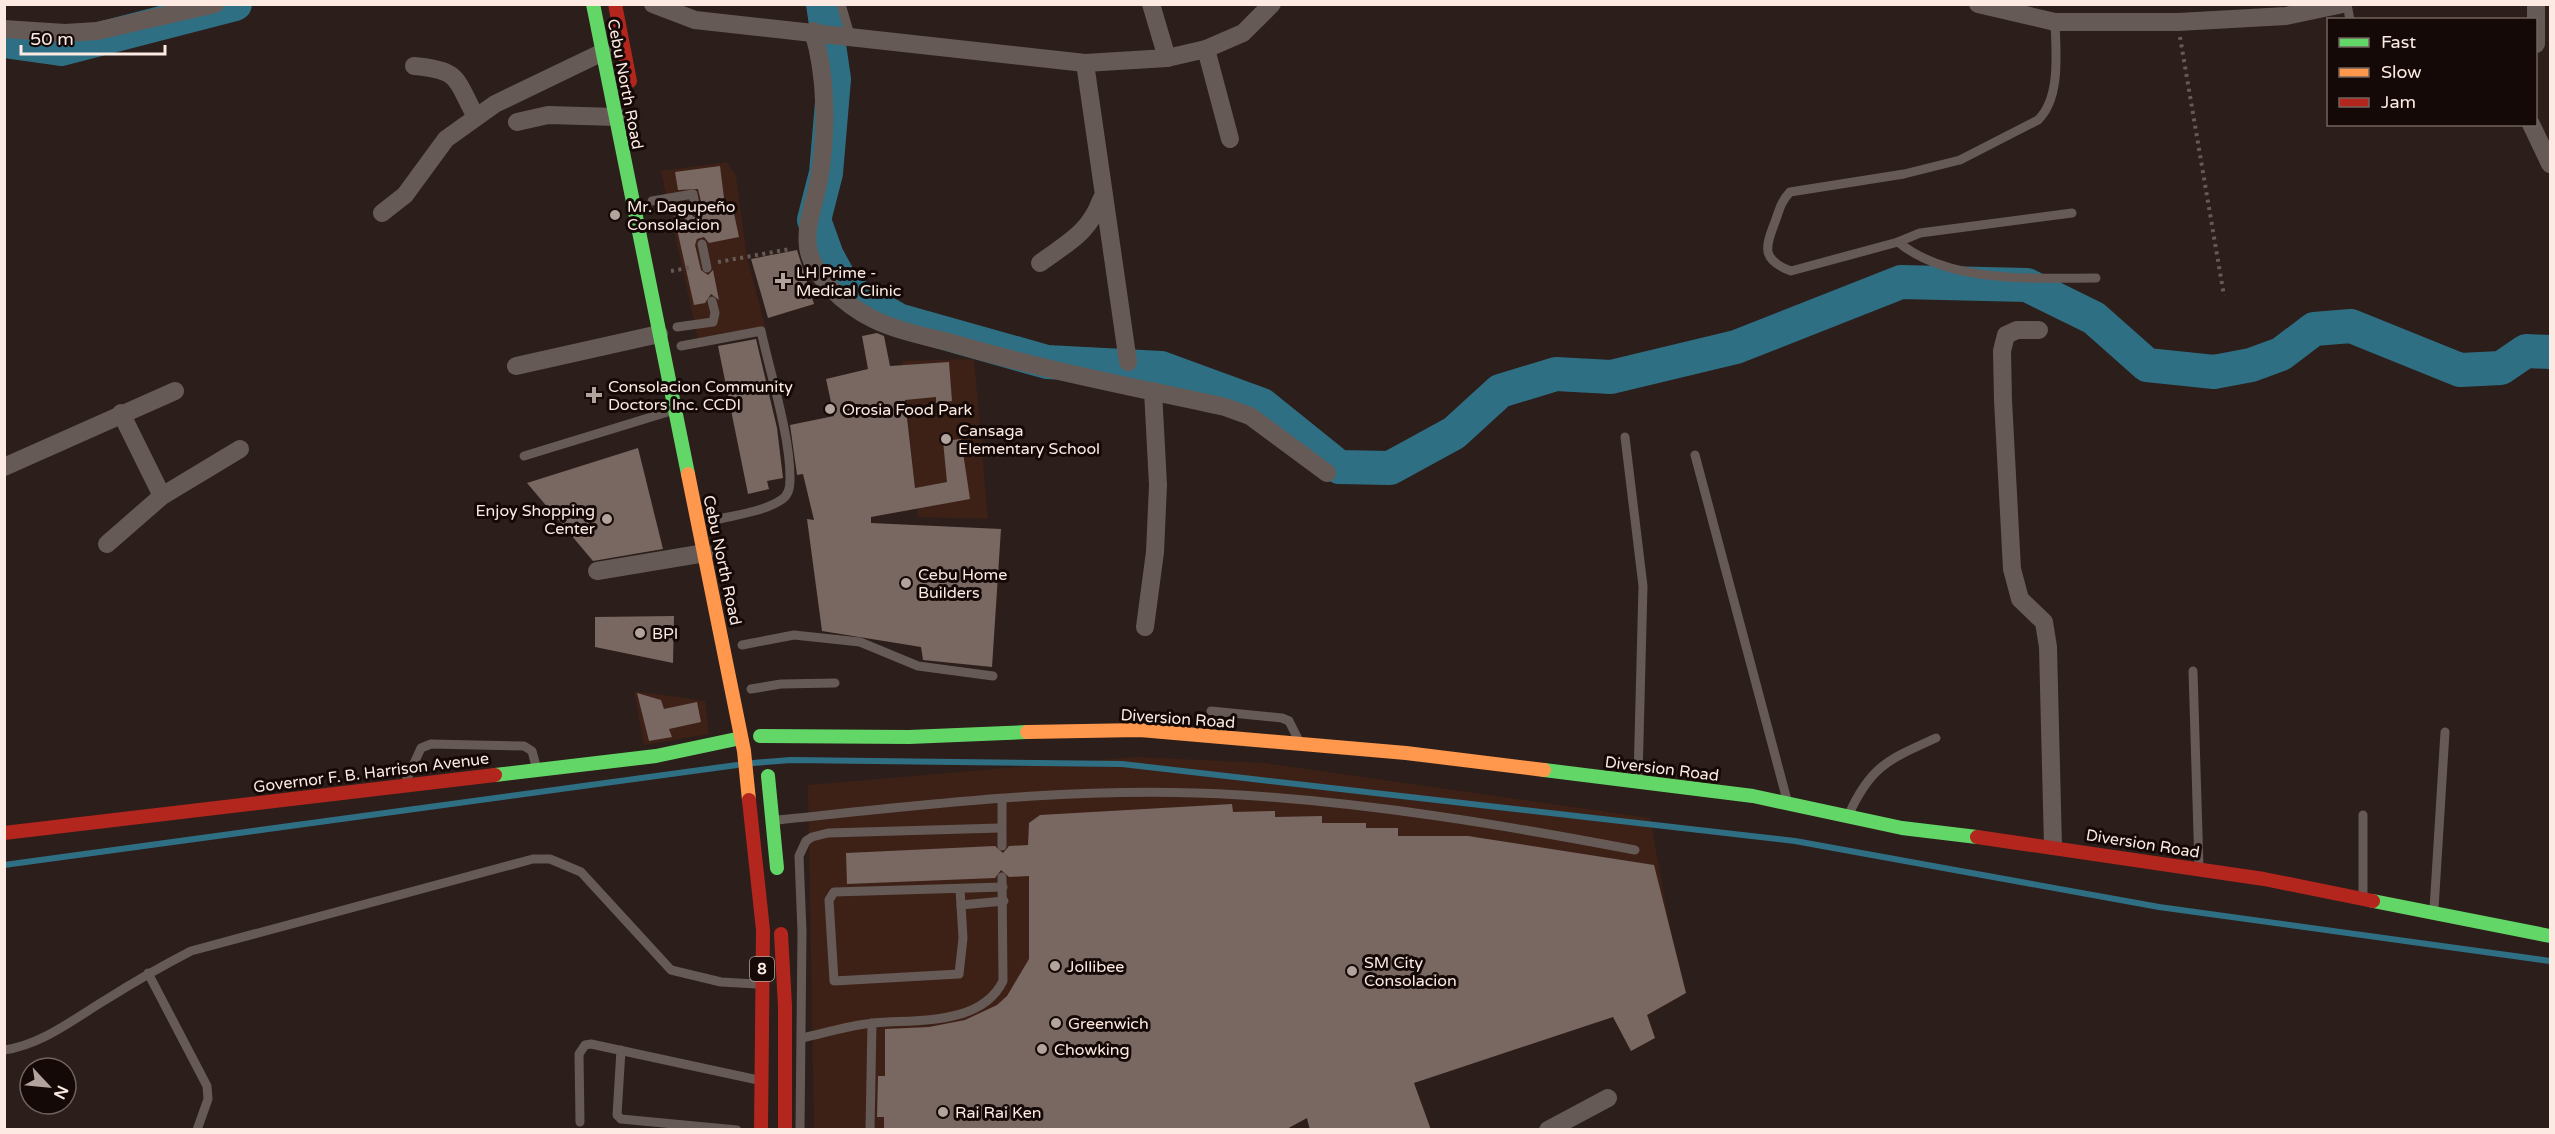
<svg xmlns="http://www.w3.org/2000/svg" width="2555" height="1134" font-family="'Varela Round',sans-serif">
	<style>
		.built { fill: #3d2117 }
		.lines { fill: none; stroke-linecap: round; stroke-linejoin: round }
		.stream { stroke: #2f6f84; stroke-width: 6 }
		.river { stroke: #2f6f84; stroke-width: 34 }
		.building { fill: #796762 }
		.path { stroke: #655a56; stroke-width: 4; stroke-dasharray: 3 4.5; stroke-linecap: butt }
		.lane { stroke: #655a56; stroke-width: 9 }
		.street { stroke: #655a56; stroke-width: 18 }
		.fast { stroke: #63d668; stroke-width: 14 }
		.slow { stroke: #ff974d; stroke-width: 14 }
		.jam { stroke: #b3261e; stroke-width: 14 }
		.poi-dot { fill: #b3a39d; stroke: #140906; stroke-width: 2 }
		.labels { text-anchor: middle; stroke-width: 6; stroke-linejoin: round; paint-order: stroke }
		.shield { fill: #140906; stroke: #b6a6a1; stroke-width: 1.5 }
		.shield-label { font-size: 15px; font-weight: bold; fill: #fceae3 }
		.street-label { font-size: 16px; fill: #fceae3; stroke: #140906 }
		.poi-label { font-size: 16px; fill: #fceae3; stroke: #140906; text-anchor: start }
	</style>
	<rect width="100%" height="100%" fill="#2c1e1a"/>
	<!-- built -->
	<g class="built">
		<path d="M727 162 736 176 747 258 766 329 699 344 661 171Z"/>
		<path d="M974 359 988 519 918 517 902 361Z"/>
		<path d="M634 691 705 701 709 734 644 745Z"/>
		<path d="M1135 757 1265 763 1650 818 1671 933 1686 993 1648 1015 1655 1038 1631 1051 1613 1017 1414 1083 1431 1129H1310L1306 1118 1285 1130 814 1129 808 785Z"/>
	</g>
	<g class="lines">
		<!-- stream -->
		<g class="stream">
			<path d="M753 763 791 760 1122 764 1795 841 2159 907 2550 961"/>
			<path d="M4 865 737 765"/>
		</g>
		<!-- river -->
		<g class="river">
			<path d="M823 4 834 79 826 173 814 220 827 256 845 289 898 320 1047 362 1161 368 1262 405 1339 467 1390 468 1454 433 1500 391 1556 374 1611 377 1736 347 1901 282 2027 285 2094 318 2147 365 2214 372 2251 365 2281 354 2314 329 2351 326 2460 370 2501 368 2526 351 2550 352"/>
			<path d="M4 41 61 49 235 4"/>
		</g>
	</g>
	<!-- building -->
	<g class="building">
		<path d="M720 166 725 206 732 204 739 237 709 243 704 237 697 239 695 245 701 270 708 275 713 270 719 300 711 294 705 303 694 305 674 216 681 214 679 203 688 202 690 213 694 217 701 216 703 210 698 189 678 190 675 172Z"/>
		<path d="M797 250 814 304 768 318 751 259Z"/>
		<path d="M877 333 884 336 890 366 949 362 952 401 936 403V397L905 400 915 488 947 482 943 441 961 439 970 499 871 517V523L1001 529 992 667 923 660 921 647 822 631 807 519 814 520 803 474 797 475 790 425 834 416 826 379 868 369 862 336Z"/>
		<path d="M756 339 777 428 783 478 767 481 769 489 748 494 718 346Z"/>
		<path d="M638 448 663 549 593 561 527 483Z"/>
		<path d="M674 616 673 663 595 647V617Z"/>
		<path d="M637 693 661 700 664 709 697 702 701 722 669 729 672 737 649 741Z"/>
		<path d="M1232 804 1233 812 1275 811V817L1322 816V823H1366V828H1398V836H1468L1654 865 1686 993 1647 1015 1655 1038 1631 1051 1613 1017 1414 1083 1431 1130H1310L1307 1118 1285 1130H884V1117H877L878 1076H885V1029L929 1027 965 1020 997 1005 1007 996 1029 959V876L1009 877 1001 870 995 878 847 884 846 853 995 846 1003 853 1009 846 1028 845 1029 823 1040 815Z"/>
	</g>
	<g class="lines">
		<!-- path -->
		<g class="path">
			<path d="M2180 37 2224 296"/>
			<path d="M718 262 790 249"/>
			<path d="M671 271 693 267"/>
		</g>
		<!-- lane -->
		<g class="lane">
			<path d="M841 4 850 35"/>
			<path d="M2347 4 2350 20"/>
			<path d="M2055 22C2056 52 2061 98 2038 120L1960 160 1904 174 1790 192C1781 201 1779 211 1775 222 1765 247 1761 260 1791 271L1898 242 1920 233 2072 213"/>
			<path d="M652 201 693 194 696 211"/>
			<path d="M1898 242C1949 284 2034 278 2096 278"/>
			<path d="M702 244 707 268"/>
			<path d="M677 327 713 322 715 313 712 301"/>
			<path d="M681 346 761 331C770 372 791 439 790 480 790 488 788 496 781 500 763 512 735 515 715 520"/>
			<path d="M1625 437 1643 586 1638 778"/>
			<path d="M1695 455 1787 800"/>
			<path d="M524 456 671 411"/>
			<path d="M742 645 794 635 860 642 918 666 993 676"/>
			<path d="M2193 671 2199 867"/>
			<path d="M751 689 781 684 835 683"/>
			<path d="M1211 711 1282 718 1289 721 1298 739"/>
			<path d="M406 781 421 748 431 744 524 746 532 751 536 766"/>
			<path d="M1849 814C1871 765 1890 759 1936 738"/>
			<path d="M778 820C931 804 1085 785 1240 795 1372 803 1504 825 1635 850"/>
			<path d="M1002 846V799"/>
			<path d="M960 889 963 938 959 974 834 981 829 900 834 892 1003 887"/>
			<path d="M2363 896V815"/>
			<path d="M961 905 1004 901"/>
			<path d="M2434 909 2445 732"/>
			<path d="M148 973 207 1086 208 1099 197 1130"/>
			<path d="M802 1038C825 1033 850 1025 874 1023 917 1019 981 1026 1003 981L1002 877"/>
			<path d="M4 1050C42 1045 75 1018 107 999 134 982 162 966 191 951L533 859H550L581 872 671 970 721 982 757 984"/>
			<path d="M621 1050 617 1115 621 1119 737 1130"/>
			<path d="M580 1122 579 1054 585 1045 591 1044 758 1080"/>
			<path d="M800 1130 802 932 799 856 806 841 812 837 828 833 1000 828"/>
			<path d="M870 1130 872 1023"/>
		</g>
		<!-- street -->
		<g class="street">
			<path d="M653 4 695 20 1085 63 1167 58 1206 49 1243 33 1272 4"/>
			<path d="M1151 4 1167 58"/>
			<path d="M1978 4 2055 22H2178L2286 16 2343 4"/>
			<path d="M4 29 65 33 97 31 215 4"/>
			<path d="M813 31C827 77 827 133 819 180 815 202 805 224 808 247 812 277 847 306 873 319 897 331 929 337 955 344 1044 370 1134 387 1225 407L1250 416 1327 473"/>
			<path d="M2536 44V4"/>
			<path d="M1206 49 1230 139"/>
			<path d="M1085 63 1128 362"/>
			<path d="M414 66C461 70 455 79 476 117"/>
			<path d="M517 122 548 115 617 117"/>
			<path d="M2531 124 2550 164"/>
			<path d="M382 213 405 195 446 139 495 104 603 52"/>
			<path d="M1040 263C1067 243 1089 233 1101 200"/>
			<path d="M2039 330H2017L2006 335 2002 351 2003 400 2012 569 2020 599 2044 622 2048 647 2053 846"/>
			<path d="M516 366 659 334"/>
			<path d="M121 413 162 496"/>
			<path d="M4 467 175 391"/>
			<path d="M107 544 162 496 240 449"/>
			<path d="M597 571 705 553"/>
			<path d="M1145 627 1155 552 1158 485 1153 391"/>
			<path d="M1548 1130 1608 1098"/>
		</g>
		<!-- fast -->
		<g class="fast">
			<path d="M593 4 688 474"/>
			<path d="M760 736 909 737 1027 732"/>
			<path d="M1544 770 1753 796 1902 828 1977 837"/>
			<path d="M495 775 656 756 741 738"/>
			<path d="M768 776 777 868"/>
			<path d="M2373 901 2550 936"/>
		</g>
		<!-- slow -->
		<g class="slow">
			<path d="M688 474 744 751 749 800"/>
			<path d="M1027 732 1140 730 1406 753 1544 770"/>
		</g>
		<!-- jam -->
		<g class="jam">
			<path d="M615 4 630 81"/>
			<path d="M749 800 763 930 761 1130"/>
			<path d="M4 833 495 775"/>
			<path d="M1977 837 2264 879 2373 901"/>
			<path d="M781 934 785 1006V1130"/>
		</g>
	</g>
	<!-- markers -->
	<g class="poi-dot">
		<circle cx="615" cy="215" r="6"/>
		<path d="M780 272h6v6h6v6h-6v6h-6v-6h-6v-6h6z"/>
		<path d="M591 386h6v6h6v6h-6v6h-6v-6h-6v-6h6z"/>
		<circle cx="830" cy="409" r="6"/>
		<circle cx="946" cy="439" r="6"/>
		<circle cx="607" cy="519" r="6"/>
		<circle cx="906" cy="583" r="6"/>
		<circle cx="640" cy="633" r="6"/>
		<circle cx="1055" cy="966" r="6"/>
		<circle cx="1352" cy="971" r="6"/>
		<circle cx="1056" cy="1023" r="6"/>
		<circle cx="1042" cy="1049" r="6"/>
		<circle cx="943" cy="1112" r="6"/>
	</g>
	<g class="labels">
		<!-- shield labels -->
		<rect class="shield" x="750" y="957" width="24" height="24" rx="4.5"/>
		<g class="shield-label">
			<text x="762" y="974">8</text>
		</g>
		<!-- street labels -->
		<g class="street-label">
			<text transform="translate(626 84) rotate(79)" y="6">Cebu North Road</text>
			<text transform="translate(723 560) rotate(78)" y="6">Cebu North Road</text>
			<text transform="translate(1178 718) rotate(4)" y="6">Diversion Road</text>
			<text transform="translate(1662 768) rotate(7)" y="6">Diversion Road</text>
			<text transform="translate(371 772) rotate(-7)" y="6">Governor F. B. Harrison Avenue</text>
			<text transform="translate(2143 843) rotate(9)" y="6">Diversion Road</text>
		</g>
		<!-- poi labels -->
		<g class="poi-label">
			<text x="627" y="212">Mr. Dagupeño<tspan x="627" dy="18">Consolacion</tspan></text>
			<text x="796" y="278">LH Prime -<tspan x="796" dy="18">Medical Clinic</tspan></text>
			<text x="608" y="392">Consolacion Community<tspan x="608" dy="18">Doctors Inc. CCDI</tspan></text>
			<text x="842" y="415">Orosia Food Park</text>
			<text x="958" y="436">Cansaga<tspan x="958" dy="18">Elementary School</tspan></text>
			<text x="595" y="516" text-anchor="end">Enjoy Shopping<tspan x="595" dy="18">Center</tspan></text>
			<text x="918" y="580">Cebu Home<tspan x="918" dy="18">Builders</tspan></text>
			<text x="652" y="639">BPI</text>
			<text x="1364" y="968">SM City<tspan x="1364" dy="18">Consolacion</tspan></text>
			<text x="1067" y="972">Jollibee</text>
			<text x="1068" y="1029">Greenwich</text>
			<text x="1054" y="1055">Chowking</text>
			<text x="955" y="1118">Rai Rai Ken</text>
		</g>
	</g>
	<!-- border -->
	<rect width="2555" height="1134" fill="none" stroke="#fceae3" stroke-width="12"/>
	<!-- legend -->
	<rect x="2327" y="18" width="210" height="108" fill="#140906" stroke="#71635e" stroke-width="1.5"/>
	<rect x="2339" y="38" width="30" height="9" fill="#63d668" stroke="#71635e" stroke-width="1.5"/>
	<text x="2381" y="48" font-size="18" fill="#fceae3">Fast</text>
	<rect x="2339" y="68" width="30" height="9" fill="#ff974d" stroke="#71635e" stroke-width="1.5"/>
	<text x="2381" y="78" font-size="18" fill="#fceae3">Slow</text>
	<rect x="2339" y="98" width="30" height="9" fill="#b3261e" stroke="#71635e" stroke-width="1.5"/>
	<text x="2381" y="108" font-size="18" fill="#fceae3">Jam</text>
	<!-- north arrow -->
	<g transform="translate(48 1086) rotate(116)"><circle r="28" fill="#140906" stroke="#71635e" stroke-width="1.5"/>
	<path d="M0-4.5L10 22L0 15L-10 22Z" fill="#b3a39d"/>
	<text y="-9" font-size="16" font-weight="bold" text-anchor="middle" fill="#fceae3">N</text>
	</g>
	<!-- scale -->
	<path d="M21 45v9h144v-9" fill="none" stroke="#fceae3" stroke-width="3"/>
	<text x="30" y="45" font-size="18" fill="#fceae3" stroke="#140906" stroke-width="4.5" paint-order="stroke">50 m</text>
</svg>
